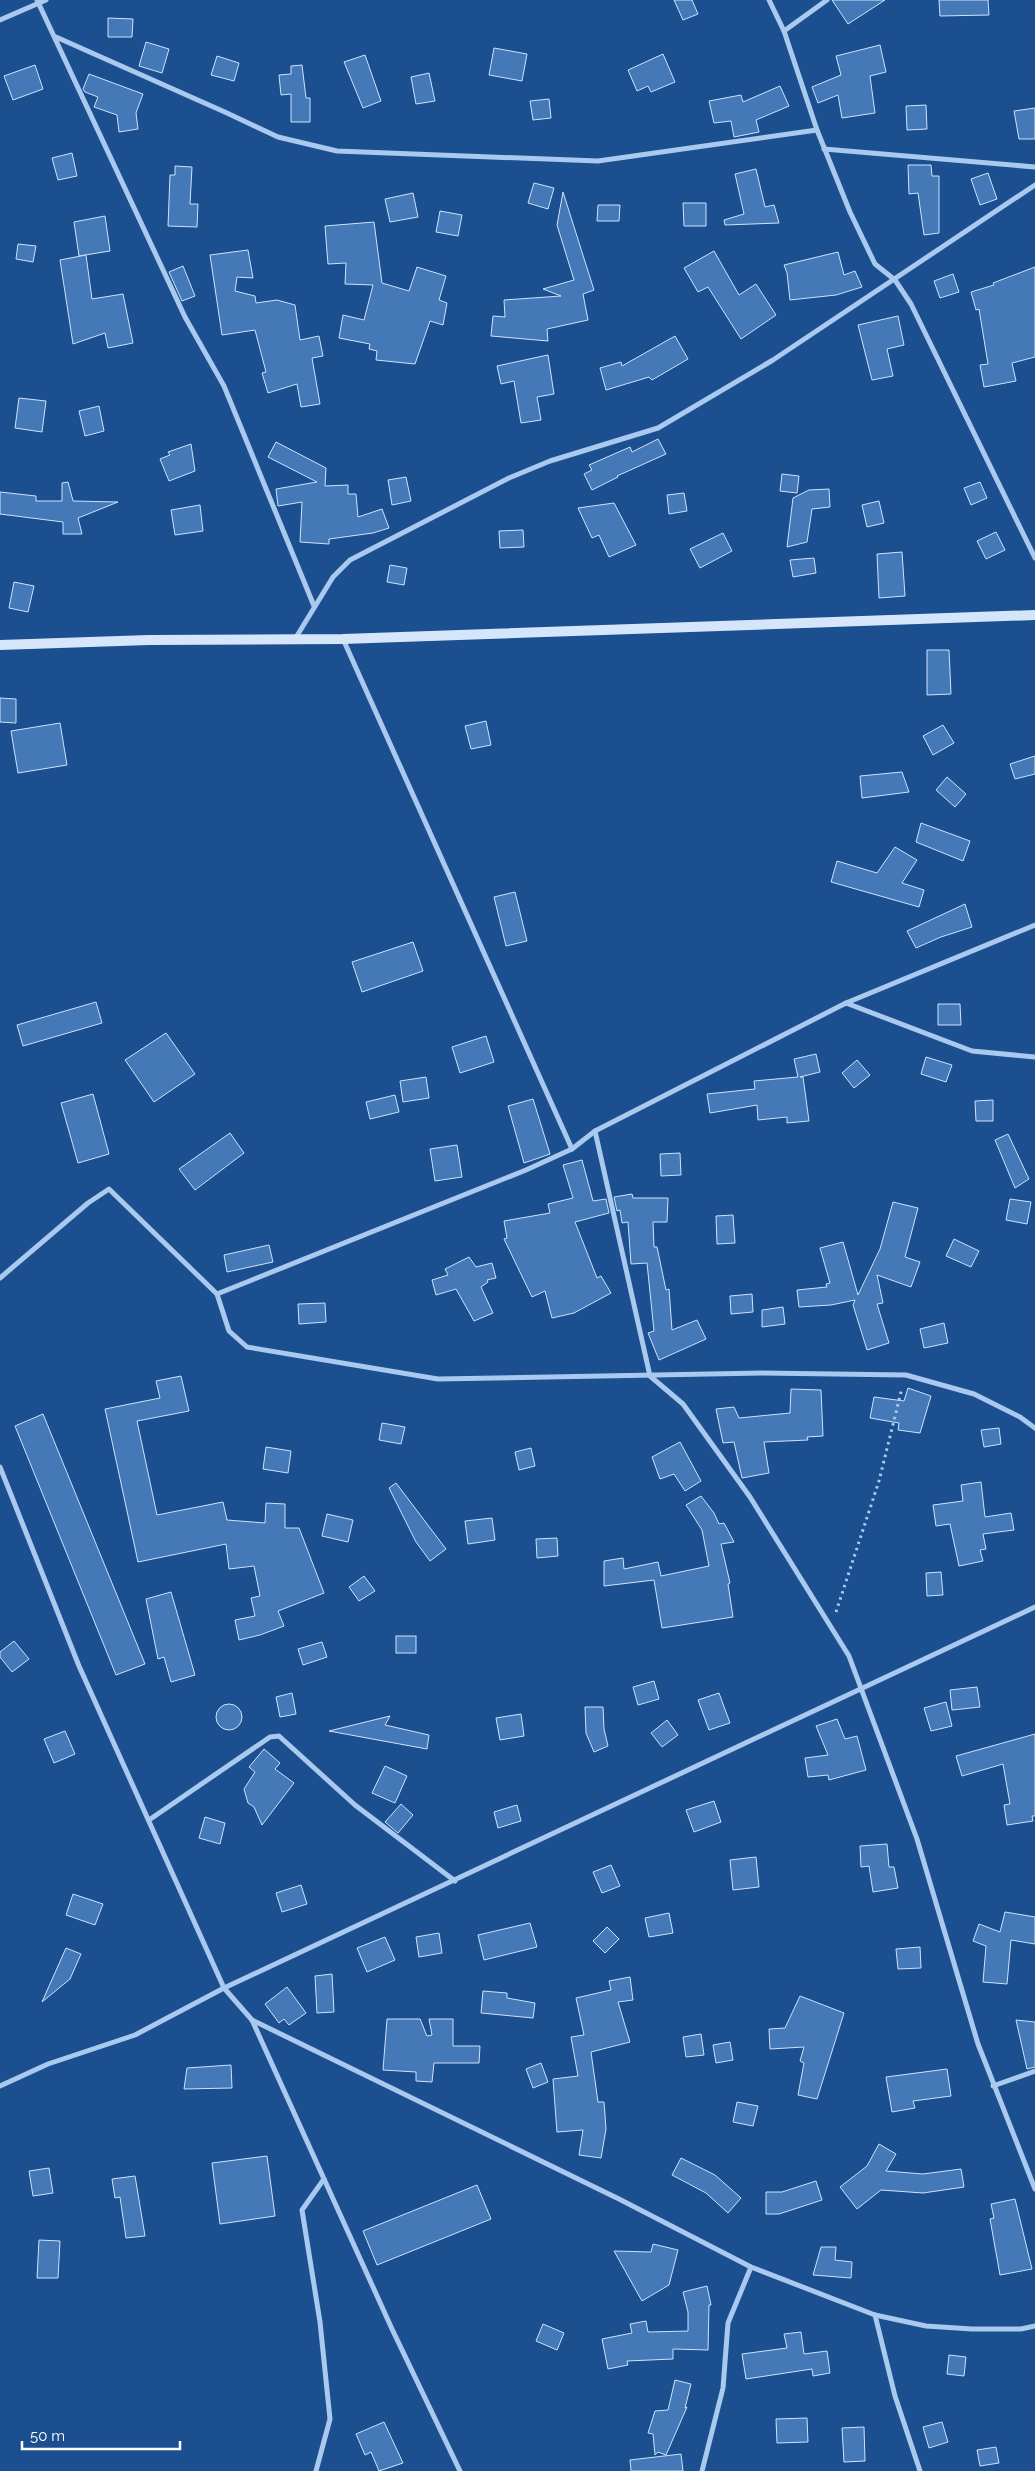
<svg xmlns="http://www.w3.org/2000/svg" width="1035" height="2471" font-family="Raleway,sans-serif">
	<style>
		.building { fill: #4478b7; stroke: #cfe3fa }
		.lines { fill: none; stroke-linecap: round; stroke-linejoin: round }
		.path { stroke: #a9c9ee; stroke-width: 3; stroke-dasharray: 2.5 4; stroke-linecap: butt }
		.street { stroke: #a9c9ee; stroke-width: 5 }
		.secondary { stroke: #d6e6fa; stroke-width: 10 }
	</style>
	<rect width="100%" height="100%" fill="#1b4f8f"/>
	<!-- building -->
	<g class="building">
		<path d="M674 0H692L698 14 683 20Z"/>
		<path d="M832 0H885L848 24Z"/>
		<path d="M939 0H988L989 15 940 16Z"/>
		<path d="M108 18 133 19 132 37H108Z"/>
		<path d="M146 42 169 49 162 73 139 66Z"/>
		<path d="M880 45 886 72 870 76 875 113 842 118 838 95 818 103 812 87 841 75 836 56Z"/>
		<path d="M494 48 527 54 522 81 489 75Z"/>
		<path d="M663 54 675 82 651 92 648 86 637 91 628 70Z"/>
		<path d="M365 55 381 101 363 108 344 62Z"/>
		<path d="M217 56 239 63 234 81 211 75Z"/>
		<path d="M35 65 43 89 13 100 4 76Z"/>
		<path d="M302 65 306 98H310V122H291V94L281 95 279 75 291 74V66Z"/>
		<path d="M429 73 435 101 416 104 411 77Z"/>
		<path d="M89 74 143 94 136 113 138 129 119 132 117 115 94 107 98 97 85 92 83 89Z"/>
		<path d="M780 86 789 106 756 120 759 132 734 137 731 121 714 123 709 101 741 95 743 102Z"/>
		<path d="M549 99 551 118 533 120 530 101Z"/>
		<path d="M926 105 927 129 907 130 906 106Z"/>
		<path d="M1035 108V139H1019L1014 111Z"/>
		<path d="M72 153 77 176 58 180 52 158Z"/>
		<path d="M908 165H931L932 176H939V233L924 235 918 193 909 194Z"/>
		<path d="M175 166 192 167 190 204H198L197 227 168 226 170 175H175Z"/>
		<path d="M756 169 765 207 774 205 779 223 725 225 724 220 744 214 735 174Z"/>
		<path d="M988 173 997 199 980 205 971 179Z"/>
		<path d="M534 183 554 188 548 209 528 203Z"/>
		<path d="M563 192 594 290 583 294 588 320 547 329 548 341 491 336 493 316 505 317 504 300 561 296 543 289 574 280 557 225Z"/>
		<path d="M413 193 418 217 390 222 385 199Z"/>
		<path d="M683 203H706V226H684Z"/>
		<path d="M598 205H620L619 221H597Z"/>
		<path d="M440 211 462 215 458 236 436 232Z"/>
		<path d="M105 216 110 251 79 256 74 222Z"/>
		<path d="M374 222 382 283 409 291 417 267 446 276 439 300 447 303 443 325 430 321 415 364 376 360 377 351 369 349 370 344 339 338 343 315 364 320 373 285 345 284 346 263 328 264 325 226Z"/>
		<path d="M18 244 36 246 33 262 16 259Z"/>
		<path d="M248 250 253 278 237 277 235 291 255 296 256 303 277 300 295 305 300 340 319 336 323 356 312 358 320 404 301 407 297 384 268 393 262 373 266 372 255 330 222 335 210 255Z"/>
		<path d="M714 251 739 295 756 284 776 315 741 339 708 287 698 292 684 268Z"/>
		<path d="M838 252 844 275 855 271 862 287 836 295 790 300 787 273 784 265Z"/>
		<path d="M86 255 92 299 123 294 133 343 108 348 105 333 73 344 60 260Z"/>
		<path d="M183 266 195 296 182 301 169 272Z"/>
		<path d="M1035 267V357L1012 363 1016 381 984 387 980 365 988 364 979 309 976 310 971 292 994 285 993 283Z"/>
		<path d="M953 274 959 292 940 298 934 281Z"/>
		<path d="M898 316 904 345 887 349 893 376 872 380 858 325Z"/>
		<path d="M675 336 688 359 652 380 649 377 606 390 600 368 621 362 622 366Z"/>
		<path d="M548 355 554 394 537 397 541 420 521 423 514 381 501 384 497 366Z"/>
		<path d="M19 398 46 401 42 432 15 428Z"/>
		<path d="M99 406 104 431 85 436 79 411Z"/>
		<path d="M658 439 666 454 617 476 618 477 592 490 584 474 592 470 589 465 630 447 632 452Z"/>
		<path d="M276 442 326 468 325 486 348 485V494H356L358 517 382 509 389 528 373 533 329 539V544L300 542 302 502 278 506 276 489 317 482 268 457Z"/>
		<path d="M191 444 195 471 169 481 160 459 170 455 168 452Z"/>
		<path d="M782 474 799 476 797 493 780 491Z"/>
		<path d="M406 477 411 501 392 505 388 480Z"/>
		<path d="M68 482 73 501 118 502 78 518 82 534H63V522L0 514V492L36 496V501H62V483Z"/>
		<path d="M980 482 987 498 971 505 964 488Z"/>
		<path d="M829 489 830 507 812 509 807 542 787 547 793 498 809 490Z"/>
		<path d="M684 493 687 511 669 514 667 495Z"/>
		<path d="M879 501 884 523 867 527 862 505Z"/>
		<path d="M614 503 636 545 609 557 599 535 592 538 578 508Z"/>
		<path d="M200 505 203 531 175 535 171 510Z"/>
		<path d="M523 530 524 547 500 548 499 531Z"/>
		<path d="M996 532 1005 550 986 559 977 541Z"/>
		<path d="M723 533 732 551 700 568 690 549Z"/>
		<path d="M902 552 905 596 879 598 877 554Z"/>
		<path d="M814 558 816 573 793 577 790 560Z"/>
		<path d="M390 565 407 568 404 585 387 582Z"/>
		<path d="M14 582 34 586 28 612 9 608Z"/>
		<path d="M927 650H949L951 694 927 695Z"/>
		<path d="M0 698 16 699V723L0 722Z"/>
		<path d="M486 721 491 745 471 749 465 726Z"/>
		<path d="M60 723 67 765 18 773 11 731Z"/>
		<path d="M943 725 954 743 933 755 923 736Z"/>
		<path d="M1035 756V774L1015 779 1010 764Z"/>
		<path d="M902 772 909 792 862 798 860 776Z"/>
		<path d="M947 777 966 794 955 807 936 790Z"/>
		<path d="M921 823 970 841 963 861 916 842Z"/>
		<path d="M895 847 917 860 902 883 924 890 919 907 831 882 837 861 877 873Z"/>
		<path d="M515 892 527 941 506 946 494 897Z"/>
		<path d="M965 904 972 927 941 937 916 948 907 931Z"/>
		<path d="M413 942 423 971 362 992 352 962Z"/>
		<path d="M96 1002 102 1023 23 1046 17 1025Z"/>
		<path d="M938 1004H960L961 1025H938Z"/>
		<path d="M166 1033 195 1074 154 1102 125 1060Z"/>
		<path d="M486 1036 494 1062 460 1073 452 1047Z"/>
		<path d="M816 1054 820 1072 800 1077H803L809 1121 787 1123V1117L758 1120 757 1105 710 1113 707 1094 755 1089 754 1081 798 1077 794 1059Z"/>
		<path d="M926 1057 952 1065 946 1082 921 1074Z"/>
		<path d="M857 1060 870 1075 854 1088 842 1073Z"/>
		<path d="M426 1077 429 1098 403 1102 400 1081Z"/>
		<path d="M93 1094 109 1154 78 1163 61 1103Z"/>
		<path d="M395 1095 399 1112 370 1119 366 1102Z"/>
		<path d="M533 1099 550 1154 524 1163 508 1106Z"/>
		<path d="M993 1100V1121H976L975 1101Z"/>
		<path d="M230 1133 244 1153 195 1190 179 1169Z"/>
		<path d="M1008 1134 1029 1179 1015 1188 995 1140Z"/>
		<path d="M457 1145 462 1177 435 1181 430 1149Z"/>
		<path d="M680 1153 681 1175 661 1176 660 1154Z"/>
		<path d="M582 1160 593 1201 606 1199 609 1213 575 1222 597 1278 601 1276 611 1293 574 1313 552 1318 545 1291 532 1297 504 1239 507 1238 504 1221 550 1213 548 1204 573 1198 563 1165Z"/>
		<path d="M632 1194 633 1198H668L667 1222H653L654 1247H657L666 1290 669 1289 672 1330 697 1320 706 1339 659 1360 648 1333 654 1331 647 1263 631 1264 628 1222 622 1223 620 1210 617 1211 614 1197Z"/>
		<path d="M1010 1199 1031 1202 1027 1224 1006 1220Z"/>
		<path d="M893 1202 918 1208 905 1257 920 1262 911 1287 877 1275 883 1303 877 1304 889 1343 867 1350 853 1305 855 1300 831 1305 799 1307 797 1290 827 1287 826 1284 830 1283 820 1248 843 1242 858 1295 880 1249Z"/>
		<path d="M733 1215 735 1243 717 1244 716 1216Z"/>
		<path d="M954 1239 979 1251 971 1267 946 1256Z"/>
		<path d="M269 1245 273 1262 227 1272 224 1255Z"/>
		<path d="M469 1257 476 1267 492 1263 496 1278 487 1280 488 1282 481 1287 493 1313 474 1321 456 1289 436 1295 432 1280 448 1275 445 1269Z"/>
		<path d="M752 1294 753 1312 731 1314 730 1296Z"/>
		<path d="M325 1303 326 1322 299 1324 298 1304Z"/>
		<path d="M783 1307 785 1324 762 1327V1310Z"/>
		<path d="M944 1323 948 1343 924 1348 920 1329Z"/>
		<path d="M181 1376 189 1411 137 1421 157 1515 223 1502 227 1520 265 1523 266 1503 285 1504V1528H299L324 1593 278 1611 284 1626 260 1635 239 1640 235 1620 255 1616 251 1598 260 1596 254 1566 229 1569 226 1544 138 1562 105 1409 160 1398 156 1381Z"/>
		<path d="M908 1388 931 1396 920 1433 898 1430 899 1423 870 1418 874 1397 904 1401Z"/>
		<path d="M791 1389 821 1390 823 1436 807 1437 808 1440 764 1442 769 1473 742 1478 734 1442 723 1443 716 1409 734 1407 739 1418 790 1413Z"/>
		<path d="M43 1414 145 1664 116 1675 15 1426Z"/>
		<path d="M382 1423 405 1427 401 1444 379 1440Z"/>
		<path d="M999 1428 1001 1444 984 1447 981 1430Z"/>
		<path d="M680 1442 701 1481 685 1491 674 1474 660 1479 652 1457Z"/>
		<path d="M266 1447 291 1451 288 1473 263 1469Z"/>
		<path d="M531 1448 535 1466 519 1470 515 1452Z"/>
		<path d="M981 1482 985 1517 1011 1513 1014 1530 983 1534 986 1549 980 1550 983 1561 959 1566 950 1524 936 1526 933 1505 963 1501 961 1485Z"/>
		<path d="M396 1483 446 1549 430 1561 416 1542 389 1488Z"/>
		<path d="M701 1496 714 1513 719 1524 724 1523 734 1542 721 1544 730 1583 728 1584 733 1617 662 1628 654 1580 604 1586V1561L623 1558 624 1569 658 1562 661 1576 709 1566 702 1530 686 1505Z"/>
		<path d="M327 1514 353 1520 348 1542 322 1536Z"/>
		<path d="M492 1518 495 1540 468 1544 465 1521Z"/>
		<path d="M557 1538 558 1556 537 1558 536 1539Z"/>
		<path d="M941 1572 943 1595 927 1596 926 1573Z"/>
		<path d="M364 1576 375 1591 359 1601 349 1587Z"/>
		<path d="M171 1592 195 1675 171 1682 164 1657 158 1659 146 1599Z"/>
		<rect x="396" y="1636" width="20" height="17"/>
		<path d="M14 1641 29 1659 12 1672 0 1657V1652Z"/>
		<path d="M322 1642 327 1657 303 1665 298 1649Z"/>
		<path d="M654 1681 659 1699 638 1705 633 1687Z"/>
		<path d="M977 1687 980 1707 952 1710 950 1690Z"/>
		<path d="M292 1693 296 1714 280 1717 276 1697Z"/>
		<path d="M719 1693 730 1723 709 1730 698 1700Z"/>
		<path d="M946 1702 952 1726 931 1731 924 1708Z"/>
		<circle cx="229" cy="1717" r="13"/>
		<path d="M585 1707H603L604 1729 608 1746 594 1752 586 1733Z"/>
		<path d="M521 1714 524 1736 500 1740 496 1718Z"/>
		<path d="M390 1716 385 1725 429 1735 427 1749 329 1731Z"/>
		<path d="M837 1719 845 1739 857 1736 866 1770 829 1780 828 1775 808 1777 805 1758 828 1755 816 1726Z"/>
		<path d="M667 1720 678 1735 662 1747 651 1733Z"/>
		<path d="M65 1731 75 1754 54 1763 44 1739Z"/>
		<path d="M1035 1734V1816H1032L1033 1821 1007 1825 1004 1805 1010 1804 1003 1764 962 1776 956 1756Z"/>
		<path d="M264 1749 280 1763 275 1769 294 1783 262 1825 254 1807 248 1803 244 1789 255 1772 249 1767Z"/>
		<path d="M385 1766 407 1776 395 1803 372 1793Z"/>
		<path d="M714 1801 721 1822 694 1832 686 1810Z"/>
		<path d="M401 1804 413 1815 398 1833 385 1822Z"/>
		<path d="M517 1805 521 1821 498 1828 494 1812Z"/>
		<path d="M205 1817 225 1823 220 1844 199 1838Z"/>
		<path d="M887 1844 889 1867H894L898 1888 873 1892 869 1866 861 1867 860 1846Z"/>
		<path d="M756 1857 759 1887 733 1890 730 1860Z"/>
		<path d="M611 1865 620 1886 602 1893 593 1872Z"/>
		<path d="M301 1885 307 1904 282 1912 276 1893Z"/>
		<path d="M73 1894 103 1904 95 1925 66 1915Z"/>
		<path d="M1005 1912 1035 1917V1944L1011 1940 1007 1984 983 1982 986 1946 973 1941 979 1924 1000 1932Z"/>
		<path d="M669 1913 673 1933 649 1937 645 1918Z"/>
		<path d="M530 1923 537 1947 484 1960 478 1935Z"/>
		<path d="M607 1927 619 1939 605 1953 593 1941Z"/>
		<path d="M439 1933 442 1953 419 1957 416 1937Z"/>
		<path d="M385 1937 395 1960 367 1972 357 1948Z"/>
		<path d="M920 1947 921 1968 898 1969 896 1949Z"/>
		<path d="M66 1948 81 1954 70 1979 42 2002Z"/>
		<path d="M332 1974 334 2012 317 2013 315 1976Z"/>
		<path d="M630 1977 633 2000 618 2002 630 2042 591 2052 598 2102H604L606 2129 601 2158 579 2155 583 2130 557 2132 553 2079 578 2076 571 2037 584 2035 576 1998 611 1990 609 1981Z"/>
		<path d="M287 1987 306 2013 289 2025 284 2019 279 2023 265 2004Z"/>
		<path d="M483 1991 507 1993V1998L535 2003 533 2018 481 2013Z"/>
		<path d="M800 1996 844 2013 817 2099 798 2095 804 2063 800 2061 804 2047 770 2049 769 2029 785 2028Z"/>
		<path d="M387 2019H420L427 2036 432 2035 429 2019H453V2046H480L479 2063H434L432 2082 416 2081V2072L383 2070Z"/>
		<path d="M1016 2020 1035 2022V2067L1027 2069Z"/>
		<path d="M701 2034 704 2055 686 2057 683 2037Z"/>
		<path d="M730 2042 733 2060 716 2063 713 2045Z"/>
		<path d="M541 2063 548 2082 533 2088 526 2069Z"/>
		<path d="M231 2065 232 2088 184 2089 187 2068Z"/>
		<path d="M947 2069 951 2096 913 2101 915 2108 892 2112 886 2077Z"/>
		<path d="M737 2102 758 2106 753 2126 733 2122Z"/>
		<path d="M879 2144 896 2154 886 2171 923 2174 961 2169 964 2187 923 2193 881 2190 857 2209 840 2187 867 2166Z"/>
		<path d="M267 2156 275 2216 220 2224 212 2163Z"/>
		<path d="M681 2158 715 2175 741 2198 728 2213 706 2193 672 2175Z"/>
		<path d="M49 2168 53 2193 33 2196 29 2171Z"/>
		<path d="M135 2176 145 2236 126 2238 120 2197 115 2198 112 2179Z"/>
		<path d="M816 2181 822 2200 779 2214H766V2192H782Z"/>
		<path d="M477 2185 491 2219 377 2265 363 2231Z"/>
		<path d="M1015 2199 1032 2269 1000 2275 990 2219 994 2218 991 2204Z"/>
		<path d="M39 2240 60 2241 58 2278H37Z"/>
		<path d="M653 2244 678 2250 669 2285 642 2301 614 2251 651 2252Z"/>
		<path d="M821 2247H836L835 2260 852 2262 851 2278 813 2275Z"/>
		<path d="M707 2286 711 2305H709L708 2350 673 2349V2359L627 2361 628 2365 608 2369 602 2339 632 2333 630 2324 646 2321 648 2332 688 2331V2312L683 2292Z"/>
		<path d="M543 2324 564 2333 557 2350 536 2341Z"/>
		<path d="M801 2332 804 2354 827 2351 830 2373 813 2376 812 2369 746 2379 742 2354 787 2348 784 2334Z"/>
		<path d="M949 2355 966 2357 964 2376 947 2374Z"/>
		<path d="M675 2380 691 2384 685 2408 687 2407 666 2455 658 2452 655 2455 653 2434 648 2433 655 2411 668 2410Z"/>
		<path d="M807 2418 808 2442 777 2443 776 2419Z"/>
		<path d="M384 2422 403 2463 379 2471 371 2452 365 2455 356 2434Z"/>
		<path d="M942 2422 948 2442 929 2448 923 2427Z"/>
		<path d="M864 2427 865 2461 844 2462 842 2428Z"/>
		<path d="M996 2447 999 2463 980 2466 977 2450Z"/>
		<path d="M681 2454 683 2471H631L630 2460Z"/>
	</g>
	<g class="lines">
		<!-- path -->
		<path class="path" d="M836 1612 879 1481 902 1388"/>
		<!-- street -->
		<g class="street">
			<path d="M37 0 185 317 224 386 314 606"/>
			<path d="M769 0 784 31 817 130 850 212 875 264 895 280 911 304 1035 558"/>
			<path d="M0 20 46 0"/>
			<path d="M784 31 827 0"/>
			<path d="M56 37 227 113 278 137 337 151 598 161 817 130"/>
			<path d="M824 149 1035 167"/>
			<path d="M295 639 333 577 350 560 509 478 550 461 658 428 773 360 1035 185"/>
			<path d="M343 639 572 1149"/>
			<path d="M846 1003 972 1051 1035 1057"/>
			<path d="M595 1131 650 1376 683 1404 750 1497 849 1656 917 1839 978 2044 1035 2189"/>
			<path d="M0 1278 88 1203 109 1189 217 1294 229 1331 247 1347 438 1379 762 1373 906 1375 974 1394 1020 1417 1035 1428"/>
			<path d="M217 1294 526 1170 572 1149 595 1131 846 1003 1035 925"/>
			<path d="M0 1467 79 1666 224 1988 252 2020 392 2329 460 2471"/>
			<path d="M149 1820 270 1737 279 1736 355 1805 455 1881"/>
			<path d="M252 2020 619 2199 751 2267 875 2315 926 2326 972 2329H1021L1035 2326"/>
			<path d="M0 2086 48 2064 135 2035 224 1988 1035 1607"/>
			<path d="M993 2086 1035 2071"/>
			<path d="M875 2315 895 2396 920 2471"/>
			<path d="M316 2471 330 2419 320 2322 302 2210 324 2179"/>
			<path d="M702 2471 723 2388 728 2323 751 2267"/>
		</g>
		<!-- secondary -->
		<path class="secondary" d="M0 645 149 640 343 639 1035 615"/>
	</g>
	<!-- scale -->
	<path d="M22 2441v8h158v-8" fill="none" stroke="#ffffff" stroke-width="2.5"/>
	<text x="30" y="2441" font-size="15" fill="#ffffff" stroke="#1b4f8f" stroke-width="4" paint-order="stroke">50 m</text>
</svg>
